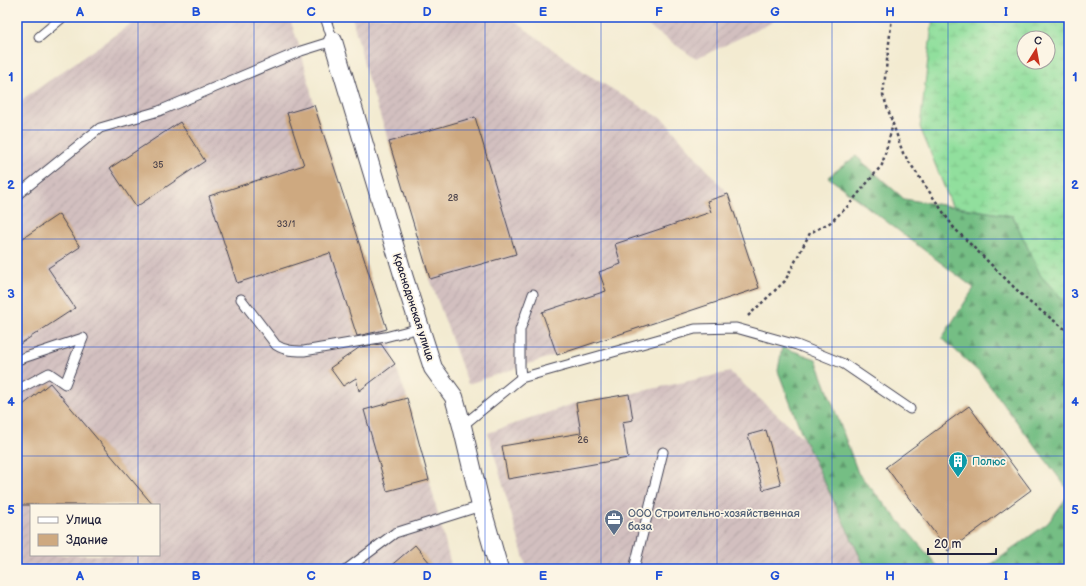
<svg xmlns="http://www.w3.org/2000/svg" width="1086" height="586" font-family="'Balsamiq Sans',sans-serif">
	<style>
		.industrial { fill: url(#industrial-furrows); fill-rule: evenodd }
		.forest { fill: url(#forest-firs); stroke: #4b7060 }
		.wetland { fill: url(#wetland-marsh); stroke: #5a806c; fill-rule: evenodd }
		.building { fill: #cea980 }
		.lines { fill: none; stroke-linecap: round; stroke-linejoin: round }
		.lane-casing { stroke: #414052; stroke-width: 11 }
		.street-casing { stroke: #414052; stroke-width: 20 }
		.path { stroke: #414052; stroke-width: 2.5; stroke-dasharray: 3 3; stroke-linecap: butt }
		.lane { stroke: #fff; stroke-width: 9 }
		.street { stroke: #fff; stroke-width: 18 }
		.grid { fill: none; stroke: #1d4ed8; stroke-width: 1; stroke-opacity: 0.55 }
		.labels { text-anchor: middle; stroke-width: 3.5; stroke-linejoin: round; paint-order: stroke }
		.number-label { font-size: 9px; fill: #4d444c }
		.street-label { font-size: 11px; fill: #22223b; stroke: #fcf5e5 }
		.culture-label { font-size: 11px; fill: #0d838f; stroke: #fcf5e5; text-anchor: start }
		.service-label { font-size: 11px; fill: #4e5e75; stroke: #fcf5e5; text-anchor: start }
		.neatline { fill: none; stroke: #1d4ed8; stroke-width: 1.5 }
		.grid-label { font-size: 13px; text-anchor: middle; font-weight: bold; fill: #1d4ed8 }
	</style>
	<defs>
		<pattern id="industrial-furrows" width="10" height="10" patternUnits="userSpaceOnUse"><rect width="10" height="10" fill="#d2bfbf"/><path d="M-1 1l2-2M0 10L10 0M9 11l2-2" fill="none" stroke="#b4a4a5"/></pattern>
		<pattern id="forest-firs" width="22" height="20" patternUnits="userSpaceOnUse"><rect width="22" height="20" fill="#74be84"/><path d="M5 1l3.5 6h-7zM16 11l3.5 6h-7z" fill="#5f9a6d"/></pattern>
		<pattern id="wetland-marsh" width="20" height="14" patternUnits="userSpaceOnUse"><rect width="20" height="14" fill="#91df9d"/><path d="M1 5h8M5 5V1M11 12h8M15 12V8" fill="none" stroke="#7dbf88"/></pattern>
	</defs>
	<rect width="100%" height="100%" fill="#fcf5e5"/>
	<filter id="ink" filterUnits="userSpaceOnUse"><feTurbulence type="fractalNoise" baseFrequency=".025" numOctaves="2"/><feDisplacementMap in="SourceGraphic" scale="8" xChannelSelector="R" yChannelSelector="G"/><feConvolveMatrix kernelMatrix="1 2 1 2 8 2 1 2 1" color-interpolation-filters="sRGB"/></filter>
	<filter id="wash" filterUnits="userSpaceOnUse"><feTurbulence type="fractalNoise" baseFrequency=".012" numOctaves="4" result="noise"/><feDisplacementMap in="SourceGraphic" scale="16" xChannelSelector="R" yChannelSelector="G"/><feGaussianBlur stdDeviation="0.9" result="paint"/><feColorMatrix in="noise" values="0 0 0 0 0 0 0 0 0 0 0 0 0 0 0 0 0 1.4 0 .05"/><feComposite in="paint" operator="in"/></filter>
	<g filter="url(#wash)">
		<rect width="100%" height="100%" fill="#f3ebd1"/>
		<!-- industrial -->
		<g class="industrial">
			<path d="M141 17H289L301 51 314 105 387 329 395 364 407 398 429 479 452 569H17V103ZM31 505H159V555H31Z"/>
			<path d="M352 17H503L513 20 587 74 664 120 728 194 759 288 468 384 430 279 389 142 367 76Z"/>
			<path d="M635 17H778L771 23 696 59Z"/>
			<path d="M730 372 804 439 866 569H527L488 433 576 403 629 394Z"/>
		</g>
		<!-- forest -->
		<g class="forest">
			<path d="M856 156 904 199 1013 216 1041 276 1069 306V491L980 373 942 338 974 288 828 177Z"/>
			<path d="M782 347 816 359 858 473 940 569H866L804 439 778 371Z"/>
			<path d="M1069 494V569H985L1048 523Z"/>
		</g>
		<!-- wetland -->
		<path class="wetland" d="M933 17H1069V306L1041 276 1013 216 952 206 920 127ZM1024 38H1048V62H1024Z"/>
		<g id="blocks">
			<!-- building -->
			<g class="building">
				<path d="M314 105 387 329 376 332 357 336 330 253 237 283 209 196 304 165 287 113Z"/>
				<path d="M475 117 516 254 430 279 389 142Z"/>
				<path d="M180 122 205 161 136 207 110 168Z"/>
				<path d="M728 194 759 288 557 355 542 312 606 291 599 272 621 264 615 244 711 212 707 201Z"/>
				<path d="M59 214 80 247 48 268 75 308 17 346V242Z"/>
				<path d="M381 344 395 364 359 391 356 378 343 386 330 368 360 347Z"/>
				<path d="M50 383 153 505H17V410Z"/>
				<path d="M629 394 633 420 622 422 628 458 508 479 502 446 581 433 576 403Z"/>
				<path d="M407 398 429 480 387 491 364 410Z"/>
				<path d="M969 406 1031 490 948 551 886 467Z"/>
				<path d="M766 430 781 485 763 490 748 435Z"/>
				<path d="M415 545 435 569H387Z"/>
			</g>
		</g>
	</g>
	<g filter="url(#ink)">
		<use href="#blocks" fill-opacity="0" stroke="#414052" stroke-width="1"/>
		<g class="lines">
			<!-- lane casing -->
			<g class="lane-casing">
				<g id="lane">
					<path d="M39 37 63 17"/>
					<path d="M17 195 100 128 159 111 301 51 333 41 325 17"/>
					<path d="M241 299 276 345C285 351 294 351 304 351L385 337 420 328"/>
					<path d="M17 360 83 338"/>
					<path d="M521 378 520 366V330L533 294"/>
					<path d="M17 390 49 373 65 384 83 338"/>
					<path d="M462 426 521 378 695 329 736 328 797 345 844 364 910 409"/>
					<path d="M347 569 395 533 481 506"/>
					<path d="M634 569 663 452"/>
				</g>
			</g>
			<!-- street casing -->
			<g class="street-casing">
				<path id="street" d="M333 41 404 278 433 368 454 397 462 426 481 506 499 569"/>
			</g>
			<!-- path -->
			<g class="path">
				<path d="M892 17 883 95 903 153 954 228 1028 301 1069 332"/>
				<path d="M748 316 785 281 810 233 831 222 848 206 882 165 893 124"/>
			</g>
			<!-- lane -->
			<use href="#lane" class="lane"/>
			<!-- street -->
			<use href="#street" class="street"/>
		</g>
	</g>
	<!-- grid -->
	<path class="grid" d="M138 17V505M254 17V569M369 17V569M485 17V569M601 17V569M717 17V569M832 17V569M948 17V569M17 130H1069M17 239H1069M17 347H1069M17 456H1069M138 555V569"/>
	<!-- icons -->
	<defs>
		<g id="building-pin" transform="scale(1)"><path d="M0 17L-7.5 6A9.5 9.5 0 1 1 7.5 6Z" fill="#0f9aa8" stroke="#fcf5e5"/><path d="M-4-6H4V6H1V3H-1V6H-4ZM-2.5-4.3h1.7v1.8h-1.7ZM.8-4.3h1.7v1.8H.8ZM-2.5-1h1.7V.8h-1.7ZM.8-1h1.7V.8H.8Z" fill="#fff"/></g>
		<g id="office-pin" transform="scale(1)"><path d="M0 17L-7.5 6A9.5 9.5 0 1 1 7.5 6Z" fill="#5c6f8a" stroke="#fcf5e5"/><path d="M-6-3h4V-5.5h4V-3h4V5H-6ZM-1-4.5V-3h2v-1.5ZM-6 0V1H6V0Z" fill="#fff"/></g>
	</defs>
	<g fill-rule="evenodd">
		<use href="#building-pin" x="958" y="461"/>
		<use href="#office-pin" x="614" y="519"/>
	</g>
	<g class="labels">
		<!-- number labels -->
		<g class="number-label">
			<text x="158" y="168">35</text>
			<text x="453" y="201">28</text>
			<text x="286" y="227">33/1</text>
			<text x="583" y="443">26</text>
		</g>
		<!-- street labels -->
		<g class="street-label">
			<text transform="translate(414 307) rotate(72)" y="4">Краснодонская улица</text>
		</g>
		<!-- culture labels -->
		<g class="culture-label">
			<text x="972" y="465">Полюс</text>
		</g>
		<!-- service labels -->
		<g class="service-label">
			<text x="628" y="517">ООО Строительно-хозяйственная<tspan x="628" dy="13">база</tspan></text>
		</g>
	</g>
	<!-- margin -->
	<rect width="1086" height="586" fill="none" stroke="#fcf5e5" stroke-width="44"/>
	<!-- legend -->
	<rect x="30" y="504" width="130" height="52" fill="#fcf5e5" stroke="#a5a1a1"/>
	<rect x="38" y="517" width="20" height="6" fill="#ffffff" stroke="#a5a1a1"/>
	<text x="66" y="524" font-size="12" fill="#22223b">Улица</text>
	<rect x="38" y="534" width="20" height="12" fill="#cea980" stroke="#a5a1a1"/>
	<text x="66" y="544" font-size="12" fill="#22223b">Здание</text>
	<!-- north arrow -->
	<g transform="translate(1036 50) rotate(11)"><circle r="19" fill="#fcf5e5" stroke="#a5a1a1"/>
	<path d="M0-3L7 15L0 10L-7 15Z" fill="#c8321e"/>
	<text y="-6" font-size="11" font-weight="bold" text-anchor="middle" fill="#22223b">С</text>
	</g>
	<!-- scale -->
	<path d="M928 548v6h68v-6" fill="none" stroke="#22223b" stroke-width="2"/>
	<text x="934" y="548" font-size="12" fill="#22223b" stroke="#fcf5e5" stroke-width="3" paint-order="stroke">20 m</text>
	<rect x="22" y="22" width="1042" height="542" class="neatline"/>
	<g class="grid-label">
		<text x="80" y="16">A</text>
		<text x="196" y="16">B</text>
		<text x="311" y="16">C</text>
		<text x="427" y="16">D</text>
		<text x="543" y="16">E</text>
		<text x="659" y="16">F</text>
		<text x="775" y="16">G</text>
		<text x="890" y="16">H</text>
		<text x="1006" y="16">I</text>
		<text x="11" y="81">1</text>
		<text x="1075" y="81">1</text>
		<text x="11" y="189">2</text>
		<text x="1075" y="189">2</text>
		<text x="11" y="298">3</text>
		<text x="1075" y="298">3</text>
		<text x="11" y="406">4</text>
		<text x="1075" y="406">4</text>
		<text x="11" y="514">5</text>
		<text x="1075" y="514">5</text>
		<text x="80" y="580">A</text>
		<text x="196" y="580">B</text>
		<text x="311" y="580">C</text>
		<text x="427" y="580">D</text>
		<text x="543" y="580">E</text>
		<text x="659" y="580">F</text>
		<text x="775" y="580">G</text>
		<text x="890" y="580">H</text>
		<text x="1006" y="580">I</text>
	</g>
</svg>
